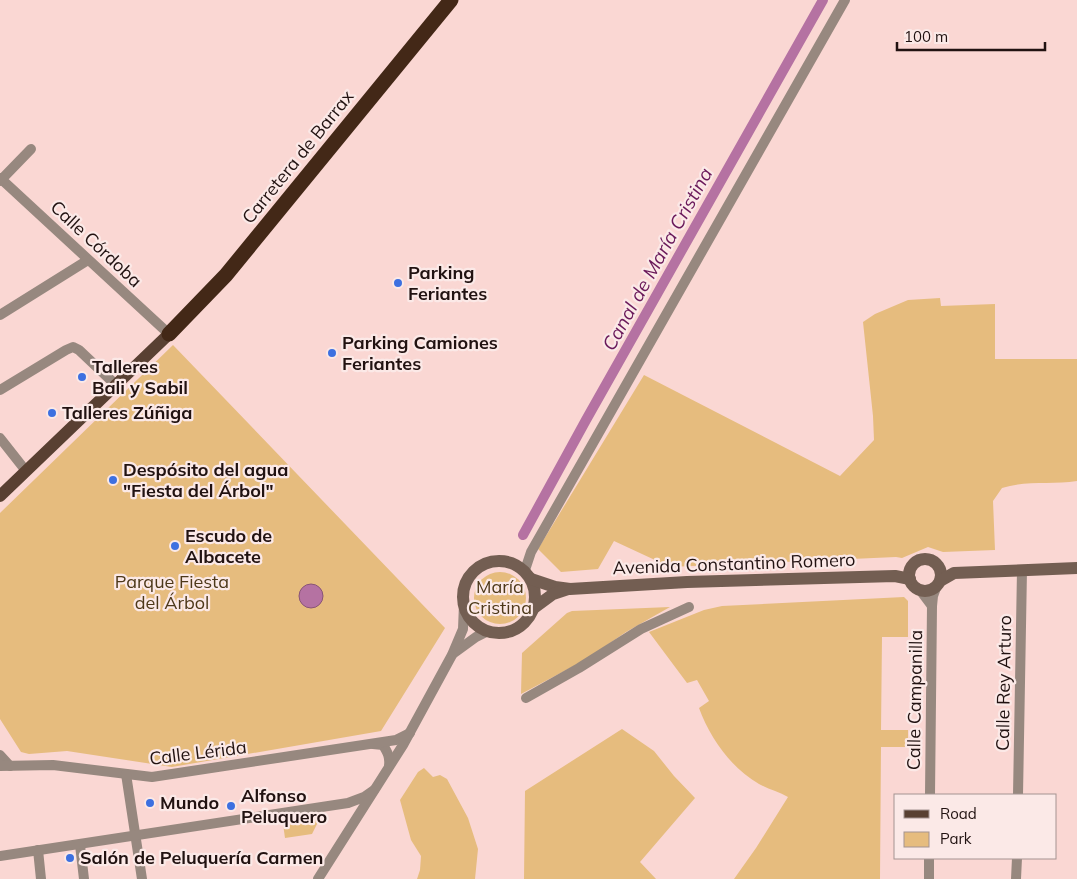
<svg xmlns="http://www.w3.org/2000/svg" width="1077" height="879" font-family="Mulish,sans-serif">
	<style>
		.green { fill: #e6bc7e }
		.water { fill: #b572a2; stroke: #895576 }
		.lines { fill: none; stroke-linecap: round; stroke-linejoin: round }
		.canal { stroke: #b572a2; stroke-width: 10 }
		.street { stroke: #97887f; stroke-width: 10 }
		.secondary { stroke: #735e52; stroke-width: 12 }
		.primary { stroke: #594032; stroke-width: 12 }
		.highway { stroke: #432817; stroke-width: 15 }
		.poi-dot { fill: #3d70e0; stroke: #fbe9e7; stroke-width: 2 }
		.labels { text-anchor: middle; stroke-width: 4.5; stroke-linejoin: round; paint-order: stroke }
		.street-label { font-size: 18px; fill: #211211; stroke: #fbe9e7 }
		.poi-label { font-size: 18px; font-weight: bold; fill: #211211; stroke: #fbe9e7; text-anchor: start }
		.park-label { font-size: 18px; fill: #4d3819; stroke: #fbe9e7 }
		.water-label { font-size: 19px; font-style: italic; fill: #6a195a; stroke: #fbe9e7 }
	</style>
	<rect width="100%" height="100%" fill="#fad7d3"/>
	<!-- green -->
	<g class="green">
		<path d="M940 298 941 306 995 304V359H1077V481C1052 485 1026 480 1002 488L993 501 995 550 943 552 928 547 902 558 896 557 670 567 614 541 598 569 561 572 538 549 644 375 840 476 874 440 873 416 863 322 875 314 908 300Z"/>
		<path d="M173 345 445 628 381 731 172 767 67 751 29 754 21 752 0 719V513Z"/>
		<circle cx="500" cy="598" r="26"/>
		<path d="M904 597 908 601V637H882L881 730H908V747H881L880 879H734L756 848 788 797C779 792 768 789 759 784 731 768 710 738 699 708L709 701 697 680 687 683 649 632 704 610 722 606Z"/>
		<path d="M670 607 626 632 585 660 521 694 522 653 567 613 572 611Z"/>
		<path d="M622 729 654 751 674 776 695 798 640 862 656 879H524L525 791Z"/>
		<path d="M424 768 433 777 440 775 447 779 468 818 478 849 475 879H417L420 870 421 856 411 840 400 800 418 772Z"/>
		<path d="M316 819 318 822 312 834 285 838 283 824Z"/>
	</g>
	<!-- water -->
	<circle class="water" cx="311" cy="596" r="12"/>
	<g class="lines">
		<!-- canal -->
		<path class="canal" d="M523 535 586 420 823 0"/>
		<!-- street -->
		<g class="street">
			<path d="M0 178 169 334"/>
			<path d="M0 181 31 149"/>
			<path d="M0 315 88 260"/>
			<path d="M0 390 66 350 73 347 79 350 117 386"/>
			<path d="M0 438 26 471"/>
			<path d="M525 570 531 552 845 0"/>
			<path d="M920 590 932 606"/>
			<path d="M454 653 476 637 488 631"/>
			<path d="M526 698 579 668 641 629 689 607"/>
			<path d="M373 744 383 745C388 753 390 757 389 766"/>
			<path d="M0 755 10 766"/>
			<path d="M0 766 53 765 152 777 396 740 410 733"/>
			<path d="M126 774 142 879"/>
			<path d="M930 795 932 606 933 596 937 585"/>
			<path d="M1018 795 1022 570"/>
			<path d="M80 845 84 879"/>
			<path d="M38 850 41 879"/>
			<path d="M0 856 348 803 364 797 374 790"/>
			<path d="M318 879 403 745 452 655 463 629 464 604"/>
			<path d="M929 879V858"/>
			<path d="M1016 879 1017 858"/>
		</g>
		<!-- secondary -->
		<g class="secondary">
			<circle cx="925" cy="575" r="16"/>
			<circle cx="499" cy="597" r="36"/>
			<path d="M531 579 555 587 570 589 687 582 895 576 910 579"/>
			<path d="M940 581 954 573 1077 568"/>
			<path d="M534 608 553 594 568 589"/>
		</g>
		<!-- primary -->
		<path class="primary" d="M0 496 169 334"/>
		<!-- highway -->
		<path class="highway" d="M169 334 226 275 451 0"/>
	</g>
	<!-- markers -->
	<g class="poi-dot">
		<circle cx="398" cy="283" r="5"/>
		<circle cx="332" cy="353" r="5"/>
		<circle cx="82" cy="377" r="5"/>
		<circle cx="52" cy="413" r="5"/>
		<circle cx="113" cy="480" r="5"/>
		<circle cx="175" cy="546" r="5"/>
		<circle cx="150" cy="803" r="5"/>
		<circle cx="231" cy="806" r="5"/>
		<circle cx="70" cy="858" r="5"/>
	</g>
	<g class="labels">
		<!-- street labels -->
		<g class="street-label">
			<text transform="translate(298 157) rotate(-51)" y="6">Carretera de Barrax</text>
			<text transform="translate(96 244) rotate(43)" y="6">Calle Córdoba</text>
			<text transform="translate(734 564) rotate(-2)" y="6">Avenida Constantino Romero</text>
			<text transform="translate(1004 683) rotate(-89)" y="6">Calle Rey Arturo</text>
			<text transform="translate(915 700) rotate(-89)" y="6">Calle Campanilla</text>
			<text transform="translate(198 753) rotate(-7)" y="6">Calle Lérida</text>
		</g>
		<!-- poi labels -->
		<g class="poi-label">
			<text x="408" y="279">Parking<tspan x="408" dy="21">Feriantes</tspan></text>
			<text x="342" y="349">Parking Camiones<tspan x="342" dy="21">Feriantes</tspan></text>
			<text x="92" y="373">Talleres<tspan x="92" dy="21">Bali y Sabil</tspan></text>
			<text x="62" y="419">Talleres Zúñiga</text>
			<text x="123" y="476">Despósito del agua<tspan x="123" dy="21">"Fiesta del Árbol"</tspan></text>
			<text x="185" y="542">Escudo de<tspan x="185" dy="21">Albacete</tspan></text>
			<text x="241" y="802">Alfonso<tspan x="241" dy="21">Peluquero</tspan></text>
			<text x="160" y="809">Mundo</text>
			<text x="80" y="864">Salón de Peluquería Carmen</text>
		</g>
		<!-- park labels -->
		<g class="park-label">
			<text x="172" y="588">Parque Fiesta<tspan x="172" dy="21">del Árbol</tspan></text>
			<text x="500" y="593">María<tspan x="500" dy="21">Cristina</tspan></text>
		</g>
		<!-- water labels -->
		<g class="water-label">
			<text transform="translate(657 259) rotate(-61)" y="7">Canal de María Cristina</text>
		</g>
	</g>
	<!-- legend -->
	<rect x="894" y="794" width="162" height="65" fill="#fbe9e7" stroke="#a49391"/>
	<rect x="904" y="810" width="25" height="8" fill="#594032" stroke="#a49391"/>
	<text x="940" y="819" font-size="15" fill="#211211">Road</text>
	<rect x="904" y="832" width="25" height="15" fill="#e6bc7e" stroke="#a49391"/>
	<text x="940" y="844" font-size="15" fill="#211211">Park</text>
	<!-- scale -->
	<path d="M897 42v8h148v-8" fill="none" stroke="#211211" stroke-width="2.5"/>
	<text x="904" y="42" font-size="15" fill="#211211" stroke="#fbe9e7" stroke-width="4" paint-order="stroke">100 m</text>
</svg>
